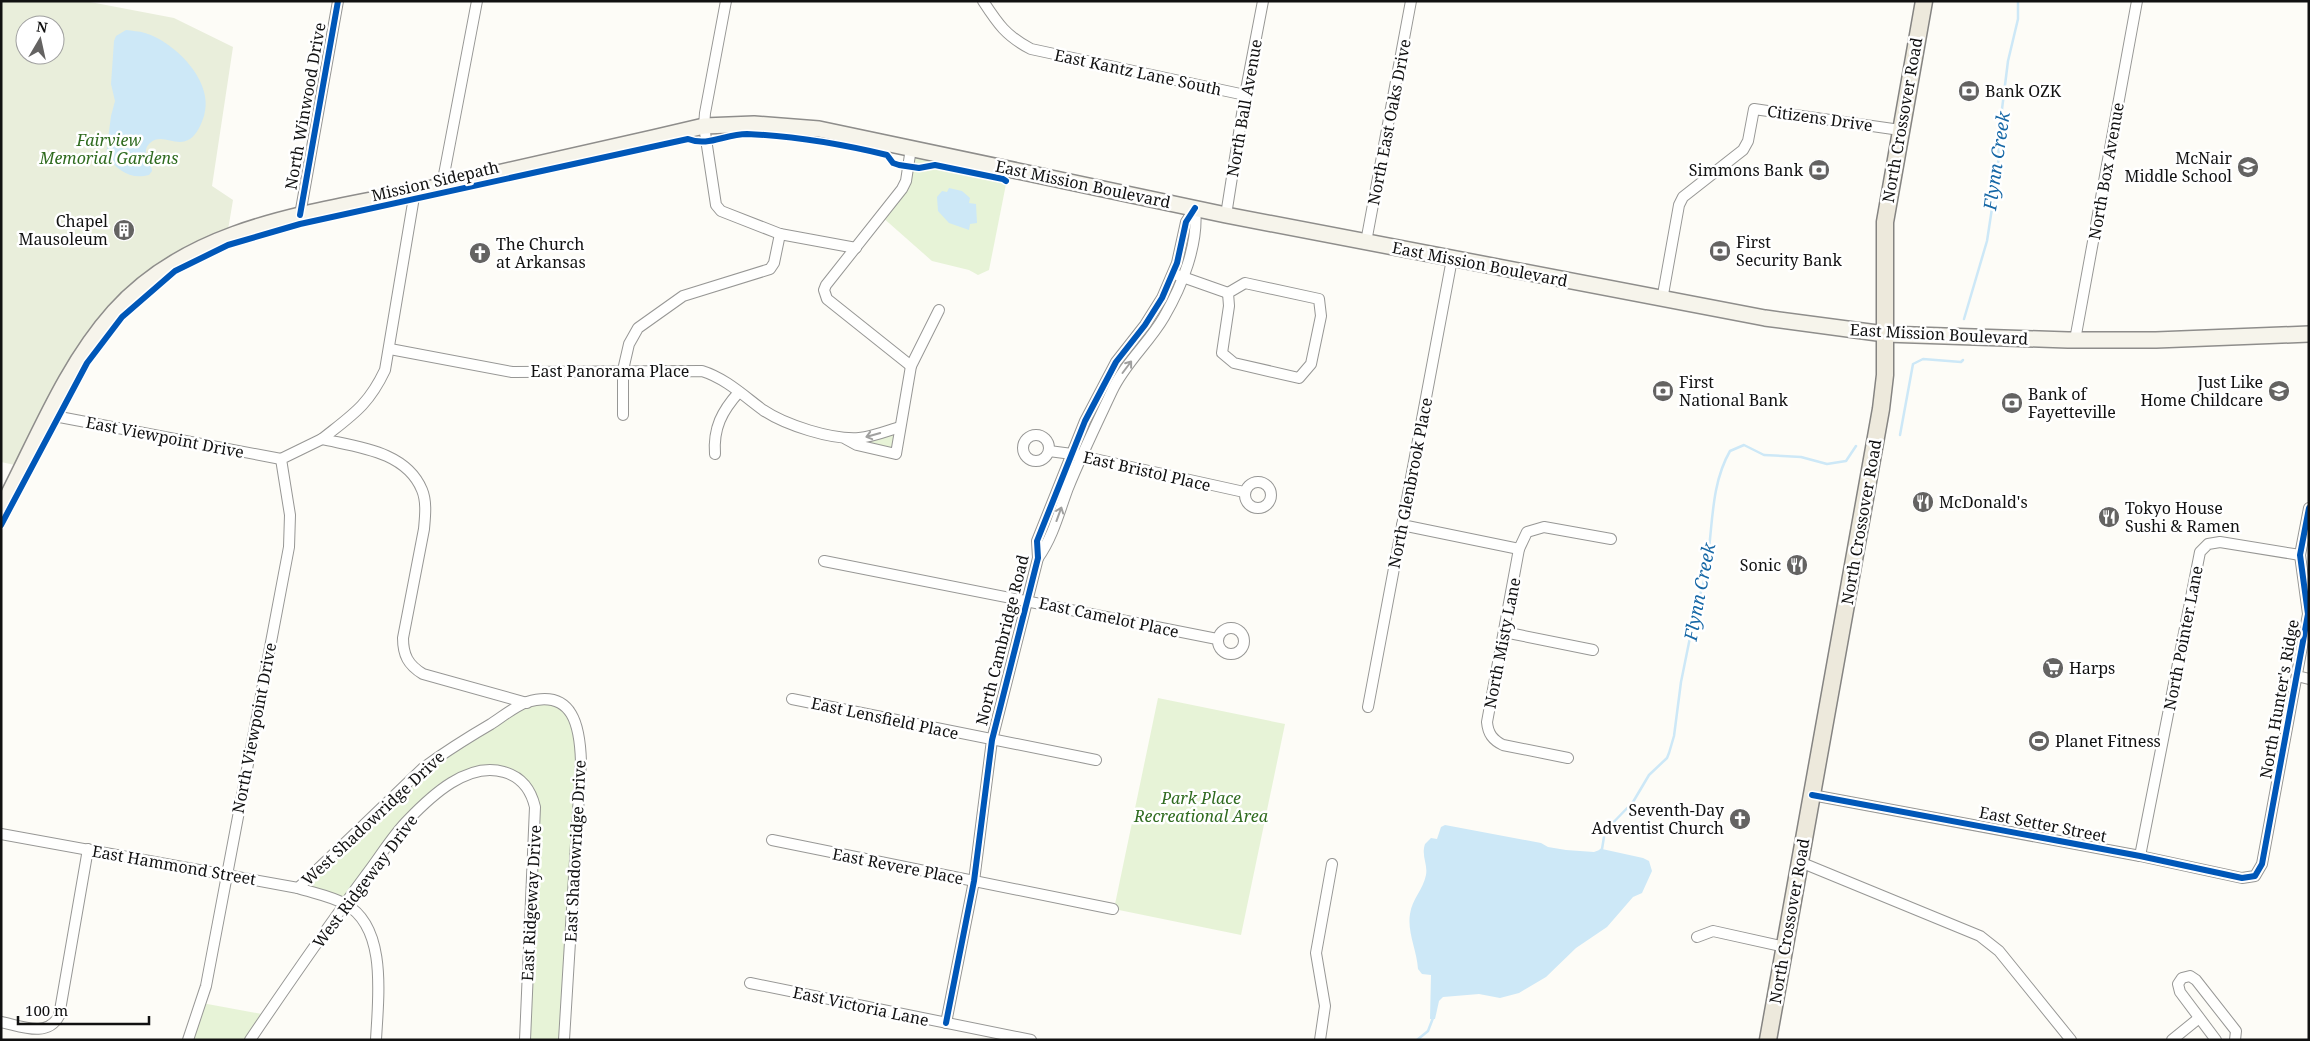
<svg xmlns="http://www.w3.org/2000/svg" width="2310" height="1041" font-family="'Noto Serif',serif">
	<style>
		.green { fill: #e7f3d7 }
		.cemetery { fill: #e9eedb; fill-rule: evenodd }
		.water { fill: #cde8f7 }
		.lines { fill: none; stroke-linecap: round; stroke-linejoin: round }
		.stream { stroke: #cde8f7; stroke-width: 2.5 }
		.street-casing { stroke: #979795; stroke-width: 12 }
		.secondary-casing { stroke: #8e8d8b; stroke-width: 18 }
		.primary-casing { stroke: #858482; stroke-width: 19 }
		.street { stroke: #fffffe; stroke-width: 10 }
		.secondary { stroke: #f6f4eb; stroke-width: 15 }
		.primary { stroke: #ede9dc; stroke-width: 16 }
		.cycleway-casing { stroke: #fff; stroke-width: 9 }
		.cycleway { stroke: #0057b8; stroke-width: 6 }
		.oneway { stroke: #a0a09f }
		.labels { text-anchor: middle; stroke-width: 5; stroke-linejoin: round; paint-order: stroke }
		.street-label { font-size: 16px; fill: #111; stroke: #fff }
		.poi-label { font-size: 16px; fill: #111; stroke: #fff; text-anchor: start }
		.park-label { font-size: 16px; font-style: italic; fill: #2f6b1f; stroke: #fff }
		.water-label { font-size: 18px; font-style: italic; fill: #1768a6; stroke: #fff }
	</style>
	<rect width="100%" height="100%" fill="#fdfcf7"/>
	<!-- green -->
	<g class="green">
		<path d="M911 148 1009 169 989 270 978 275 969 270 932 261 881 216 902 189Z"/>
		<path d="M900 427 896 454 857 445Z"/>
		<path d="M1158 698 1285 724 1241 935 1114 909Z"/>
		<path d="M559 701 578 725 564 1040H525L535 816 525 784 495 769 460 777 407 821 345 904 298 888 423 768 527 703Z"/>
		<path d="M202 1003 267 1015 250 1040H188Z"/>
	</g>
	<!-- cemetery -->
	<path class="cemetery" d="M1 1H85L174 18 233 47 212 186 233 200 227 236 115 311 24 467 1 462ZM25 25H55V55H25Z"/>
	<!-- water -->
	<g class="water">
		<path d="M126 30C132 31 139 31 145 33 175 42 215 82 204 116 201 125 197 134 190 139 176 148 162 132 150 143 140 153 151 160 152 171L149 175C130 180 117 170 106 155L111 116 115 101 111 84 114 41 116 36Z"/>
		<path d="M949 188 962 191 970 198 969 203 976 204 977 223 970 224 969 230 949 223 938 211 937 197 942 191 947 192Z"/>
		<path d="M1445 825 1541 843 1548 847 1566 850 1594 852 1602 849 1643 858 1649 861 1652 871 1642 893 1633 897 1607 927 1576 948 1546 977 1519 993 1500 998 1479 994 1443 997 1439 1001 1435 1019H1430L1431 975 1422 974 1418 969C1417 951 1407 932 1410 914 1412 899 1423 890 1426 875 1428 864 1421 856 1425 844L1431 838 1437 839 1441 827Z"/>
	</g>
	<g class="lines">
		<!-- stream -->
		<g class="stream">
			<path d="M1964 319 1987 241 1998 169 1999 133 2008 61 2018 19V1"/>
			<path d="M1900 435 1913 364 1923 359 1961 362 1963 360"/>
			<path d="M1600 851 1602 849 1605 831 1633 802 1649 775 1667 758 1669 753 1674 736 1681 682 1697 603C1717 555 1704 496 1730 451L1744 445 1764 455 1801 457 1827 464 1846 461 1856 446"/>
			<path d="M1417 1040 1428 1031 1433 1018"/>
		</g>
		<!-- street casing -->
		<g class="street-casing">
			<g id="street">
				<path d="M726 1 705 113 704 126 716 205 721 211 780 234 856 248"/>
				<path d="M983 1C998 24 1006 36 1031 49L1245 95"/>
				<path d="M442 185 477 1"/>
				<path d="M415 191 385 370C368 406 352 415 322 439 357 447 406 451 422 490 427 502 425 517 424 529L403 638C403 655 408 665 423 674L527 703"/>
				<path d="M300 215 338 1"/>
				<path d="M1226 215 1245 95 1263 1"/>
				<path d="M1366 242 1411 1"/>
				<path d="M1177 275 1228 293"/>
				<path d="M1245 283 1319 299 1321 316 1311 364 1299 378 1234 363 1222 353 1229 306 1228 293Z"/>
				<path d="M1662 300 1679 205 1683 197 1743 150 1748 141 1754 109 1900 130"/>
				<path d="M2075 340 2137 1"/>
				<path d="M390 349 512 372 702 371C725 378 744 396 763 410 785 425 832 440 859 438 872 437 887 431 900 427"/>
				<path d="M911 366 827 299 824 290 826 285 902 189 906 181 911 148"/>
				<path d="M49 415 281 459"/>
				<path d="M623 415V370L629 344 638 328 683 296 770 269 774 263 780 234"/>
				<circle cx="1036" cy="448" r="13"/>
				<path d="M846 439 857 445 896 454 911 366 939 310"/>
				<path d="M1049 451 1072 454 1244 492"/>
				<path d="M715 454C713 428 722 411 739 392"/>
				<circle cx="1258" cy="495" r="13"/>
				<path d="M1402 525 1519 549"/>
				<path d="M1038 558C1053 537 1059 512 1068 488 1081 456 1097 423 1112 391 1125 363 1149 343 1164 317 1182 286 1199 244 1195 208"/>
				<path d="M824 561 1217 639"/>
				<circle cx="1231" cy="641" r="13"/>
				<path d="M1504 632 1593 650"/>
				<path d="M2297 676 2309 679"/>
				<path d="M792 699 1096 760"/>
				<path d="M1368 707 1452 259"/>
				<path d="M1568 758 1503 745C1493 740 1488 734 1487 722L1519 549 1527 532 1544 527 1611 539"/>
				<path d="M1812 795 2140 856 2242 878 2255 876 2262 864 2308 614 2300 555 2309 508"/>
				<path d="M1 834 298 888C313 893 331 896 345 904 388 927 378 999 376 1040"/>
				<path d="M772 840 1113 909"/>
				<path d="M2140 856 2200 552 2208 544 2220 542 2300 555"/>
				<path d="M1800 862 1980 936 1999 951 2071 1040"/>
				<path d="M298 888 423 768C445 752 467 738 491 724 502 717 515 706 527 702 574 688 580 728 581 762L564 1040"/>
				<path d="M1697 937 1713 931 1785 947"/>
				<path d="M750 983 1031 1040"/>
				<path d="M1 1022C21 1026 47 1038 59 1016L88 849"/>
				<path d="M946 1023 974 881 992 740 1038 558 1037 541 1085 421 1116 362 1145 325 1162 298 1177 263 1186 222 1195 208"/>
				<path d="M188 1040 206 986 289 547 290 515 281 459 322 439"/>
				<path d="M250 1040C288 984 326 929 366 875 380 857 392 836 408 820 431 796 468 761 504 772 522 777 531 790 535 807L525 1040"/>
				<path d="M1320 1040 1325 1006 1316 953 1332 864"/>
				<path d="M2172 1040 2199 1018"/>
				<path d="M2216 1040 2180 992 2178 984 2182 978 2190 976 2196 980 2236 1031 2235 1040"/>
			</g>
		</g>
		<!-- secondary casing -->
		<g class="secondary-casing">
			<path id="secondary" d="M1 509C36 443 64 368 114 312 195 221 324 212 436 187 526 167 615 147 704 126L754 124 819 129 1226 215 1765 318 1885 334 2068 340H2156L2309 334"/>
		</g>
		<!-- primary casing -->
		<g class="primary-casing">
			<path id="primary" d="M1768 1040 1881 409 1885 375V222L1924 1"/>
		</g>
		<!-- street -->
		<use href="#street" class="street"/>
		<!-- secondary -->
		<use href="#secondary" class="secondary"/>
		<!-- primary -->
		<use href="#primary" class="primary"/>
		<!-- cycleway casing -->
		<g class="cycleway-casing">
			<g id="cycleway">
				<path d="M300 215 338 1"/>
				<path d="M1 525 87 363 122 317 175 271 228 245 300 224 688 139C708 147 725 134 747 134 795 136 841 144 887 155L893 163 899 165 919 168 935 165 1003 179 1006 181"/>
				<path d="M1812 795 2140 856 2242 878 2255 876 2262 864 2308 614 2300 555 2309 508"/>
				<path d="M946 1023 974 881 992 740 1038 558 1037 541 1085 421 1116 362 1145 325 1162 298 1177 263 1186 222 1195 208"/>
			</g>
		</g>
		<!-- cycleway -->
		<use href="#cycleway" class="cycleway"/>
	</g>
	<!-- one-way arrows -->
	<defs><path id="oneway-shaft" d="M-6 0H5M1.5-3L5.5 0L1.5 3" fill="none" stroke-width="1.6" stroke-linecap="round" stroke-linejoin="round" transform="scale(1.25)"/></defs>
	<g class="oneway">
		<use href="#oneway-shaft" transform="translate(1127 367) rotate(-53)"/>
		<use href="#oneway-shaft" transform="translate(873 435) rotate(164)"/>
		<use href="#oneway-shaft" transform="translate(1059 514) rotate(-70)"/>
	</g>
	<!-- icons -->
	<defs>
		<g id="bank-disc" transform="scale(1.125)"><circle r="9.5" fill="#646362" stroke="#fff"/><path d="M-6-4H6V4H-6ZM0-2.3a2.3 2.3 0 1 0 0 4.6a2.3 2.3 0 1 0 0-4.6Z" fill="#fff"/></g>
		<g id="school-disc" transform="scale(1.125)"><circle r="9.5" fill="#646362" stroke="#fff"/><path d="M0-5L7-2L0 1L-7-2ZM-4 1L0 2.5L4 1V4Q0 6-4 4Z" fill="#fff"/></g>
		<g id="building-disc" transform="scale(1.125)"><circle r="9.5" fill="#646362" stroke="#fff"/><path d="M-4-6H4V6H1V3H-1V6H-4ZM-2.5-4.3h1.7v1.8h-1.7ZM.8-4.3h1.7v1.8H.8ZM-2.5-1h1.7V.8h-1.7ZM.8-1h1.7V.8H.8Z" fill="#fff"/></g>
		<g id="church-disc" transform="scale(1.125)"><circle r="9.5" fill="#646362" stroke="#fff"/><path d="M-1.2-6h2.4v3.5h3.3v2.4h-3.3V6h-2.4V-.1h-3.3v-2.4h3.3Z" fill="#fff"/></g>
		<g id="restaurant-disc" transform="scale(1.125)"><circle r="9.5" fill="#646362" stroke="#fff"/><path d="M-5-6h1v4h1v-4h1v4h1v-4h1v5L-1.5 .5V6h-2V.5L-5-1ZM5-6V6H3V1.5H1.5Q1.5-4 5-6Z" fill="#fff"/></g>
		<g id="supermarket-disc" transform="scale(1.125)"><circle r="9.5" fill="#646362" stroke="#fff"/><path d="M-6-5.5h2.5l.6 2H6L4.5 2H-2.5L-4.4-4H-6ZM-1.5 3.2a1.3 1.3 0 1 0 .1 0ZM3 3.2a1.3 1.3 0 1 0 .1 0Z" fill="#fff"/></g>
		<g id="stadium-disc" transform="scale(1.125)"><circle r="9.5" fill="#646362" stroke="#fff"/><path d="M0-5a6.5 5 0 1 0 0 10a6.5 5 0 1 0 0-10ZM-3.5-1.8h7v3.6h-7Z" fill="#fff"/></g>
	</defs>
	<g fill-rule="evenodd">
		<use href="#bank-disc" x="1969" y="91"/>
		<use href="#school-disc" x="2248" y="167"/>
		<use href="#bank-disc" x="1819" y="170"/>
		<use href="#building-disc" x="124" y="230"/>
		<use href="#bank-disc" x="1720" y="251"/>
		<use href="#church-disc" x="480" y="253"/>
		<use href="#bank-disc" x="1663" y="391"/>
		<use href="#school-disc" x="2279" y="391"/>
		<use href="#bank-disc" x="2012" y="403"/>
		<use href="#restaurant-disc" x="1923" y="502"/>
		<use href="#restaurant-disc" x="2109" y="517"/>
		<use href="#restaurant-disc" x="1797" y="565"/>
		<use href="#supermarket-disc" x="2053" y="668"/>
		<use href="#stadium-disc" x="2039" y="741"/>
		<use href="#church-disc" x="1740" y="819"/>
	</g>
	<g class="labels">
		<!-- street labels -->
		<g class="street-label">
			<text transform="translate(1138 72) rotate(12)" y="6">East Kantz Lane South</text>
			<text transform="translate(305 106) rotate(-80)" y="6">North Winwood Drive</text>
			<text transform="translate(1244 108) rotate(-80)" y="6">North Ball Avenue</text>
			<text transform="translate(1820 118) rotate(8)" y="6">Citizens Drive</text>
			<text transform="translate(1902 120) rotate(-80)" y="6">North Crossover Road</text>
			<text transform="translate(1389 122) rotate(-79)" y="6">North East Oaks Drive</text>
			<text transform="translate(2106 171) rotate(-80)" y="6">North Box Avenue</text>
			<text transform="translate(435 181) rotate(-13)" y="6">Mission Sidepath</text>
			<text transform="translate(1083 184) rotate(12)" y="6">East Mission Boulevard</text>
			<text transform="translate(1480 264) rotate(11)" y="6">East Mission Boulevard</text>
			<text transform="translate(1939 334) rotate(3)" y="6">East Mission Boulevard</text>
			<text x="610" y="377">East Panorama Place</text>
			<text transform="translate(165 437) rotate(11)" y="6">East Viewpoint Drive</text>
			<text transform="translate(1147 471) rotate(13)" y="6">East Bristol Place</text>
			<text transform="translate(1410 483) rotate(-79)" y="6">North Glenbrook Place</text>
			<text transform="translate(1861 522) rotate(-80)" y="6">North Crossover Road</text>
			<text transform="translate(1109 617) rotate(12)" y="6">East Camelot Place</text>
			<text transform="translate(2183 638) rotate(-79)" y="6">North Pointer Lane</text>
			<text transform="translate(1002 640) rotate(-76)" y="6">North Cambridge Road</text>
			<text transform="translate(1502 643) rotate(-79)" y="6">North Misty Lane</text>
			<text transform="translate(2279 699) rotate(-80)" y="6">North Hunter's Ridge</text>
			<text transform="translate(885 718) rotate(12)" y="6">East Lensfield Place</text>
			<text transform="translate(254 728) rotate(-79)" y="6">North Viewpoint Drive</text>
			<text transform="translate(373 818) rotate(-43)" y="6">West Shadowridge Drive</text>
			<text transform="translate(2043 824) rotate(11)" y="6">East Setter Street</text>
			<text transform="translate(575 851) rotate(-87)" y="6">East Shadowridge Drive</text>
			<text transform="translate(174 865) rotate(10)" y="6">East Hammond Street</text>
			<text transform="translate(898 866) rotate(11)" y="6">East Revere Place</text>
			<text transform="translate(365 881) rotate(-53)" y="6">West Ridgeway Drive</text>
			<text transform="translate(531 903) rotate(-87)" y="6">East Ridgeway Drive</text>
			<text transform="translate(1789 921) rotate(-80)" y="6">North Crossover Road</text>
			<text transform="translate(861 1006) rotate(12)" y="6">East Victoria Lane</text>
		</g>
		<!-- poi labels -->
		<g class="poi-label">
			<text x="1985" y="97">Bank OZK</text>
			<text x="2232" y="164" text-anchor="end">McNair<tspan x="2232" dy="18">Middle School</tspan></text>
			<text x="1803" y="176" text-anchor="end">Simmons Bank</text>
			<text x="108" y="227" text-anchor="end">Chapel<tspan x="108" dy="18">Mausoleum</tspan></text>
			<text x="1736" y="248">First<tspan x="1736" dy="18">Security Bank</tspan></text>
			<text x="496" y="250">The Church<tspan x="496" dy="18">at Arkansas</tspan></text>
			<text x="1679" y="388">First<tspan x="1679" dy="18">National Bank</tspan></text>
			<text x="2263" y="388" text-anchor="end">Just Like<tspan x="2263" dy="18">Home Childcare</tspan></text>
			<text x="2028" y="400">Bank of<tspan x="2028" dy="18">Fayetteville</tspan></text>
			<text x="1939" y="508">McDonald's</text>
			<text x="2125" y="514">Tokyo House<tspan x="2125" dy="18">Sushi &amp; Ramen</tspan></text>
			<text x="1781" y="571" text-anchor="end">Sonic</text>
			<text x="2069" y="674">Harps</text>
			<text x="2055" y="747">Planet Fitness</text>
			<text x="1724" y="816" text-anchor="end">Seventh-Day<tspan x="1724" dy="18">Adventist Church</tspan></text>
		</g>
		<!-- park labels -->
		<g class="park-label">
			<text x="109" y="146">Fairview<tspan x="109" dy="18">Memorial Gardens</tspan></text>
			<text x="1201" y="804">Park Place<tspan x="1201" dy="18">Recreational Area</tspan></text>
		</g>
		<!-- water labels -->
		<g class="water-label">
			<text transform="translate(1997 161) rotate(-82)" y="6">Flynn Creek</text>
			<text transform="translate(1700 592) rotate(-79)" y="6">Flynn Creek</text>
		</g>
	</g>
	<!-- border -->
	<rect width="2310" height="1041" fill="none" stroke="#111111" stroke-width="5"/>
	<!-- north arrow -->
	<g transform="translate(40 40) rotate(9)"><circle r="24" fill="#ffffff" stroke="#a0a0a0"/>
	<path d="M0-4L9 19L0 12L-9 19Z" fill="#646362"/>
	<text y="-8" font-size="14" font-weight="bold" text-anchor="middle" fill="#111111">N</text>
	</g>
	<!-- scale -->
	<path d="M18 1016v8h131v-8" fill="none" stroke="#111111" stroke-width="2.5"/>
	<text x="25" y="1016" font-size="15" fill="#111111" stroke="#ffffff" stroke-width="4" paint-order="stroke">100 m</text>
</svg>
